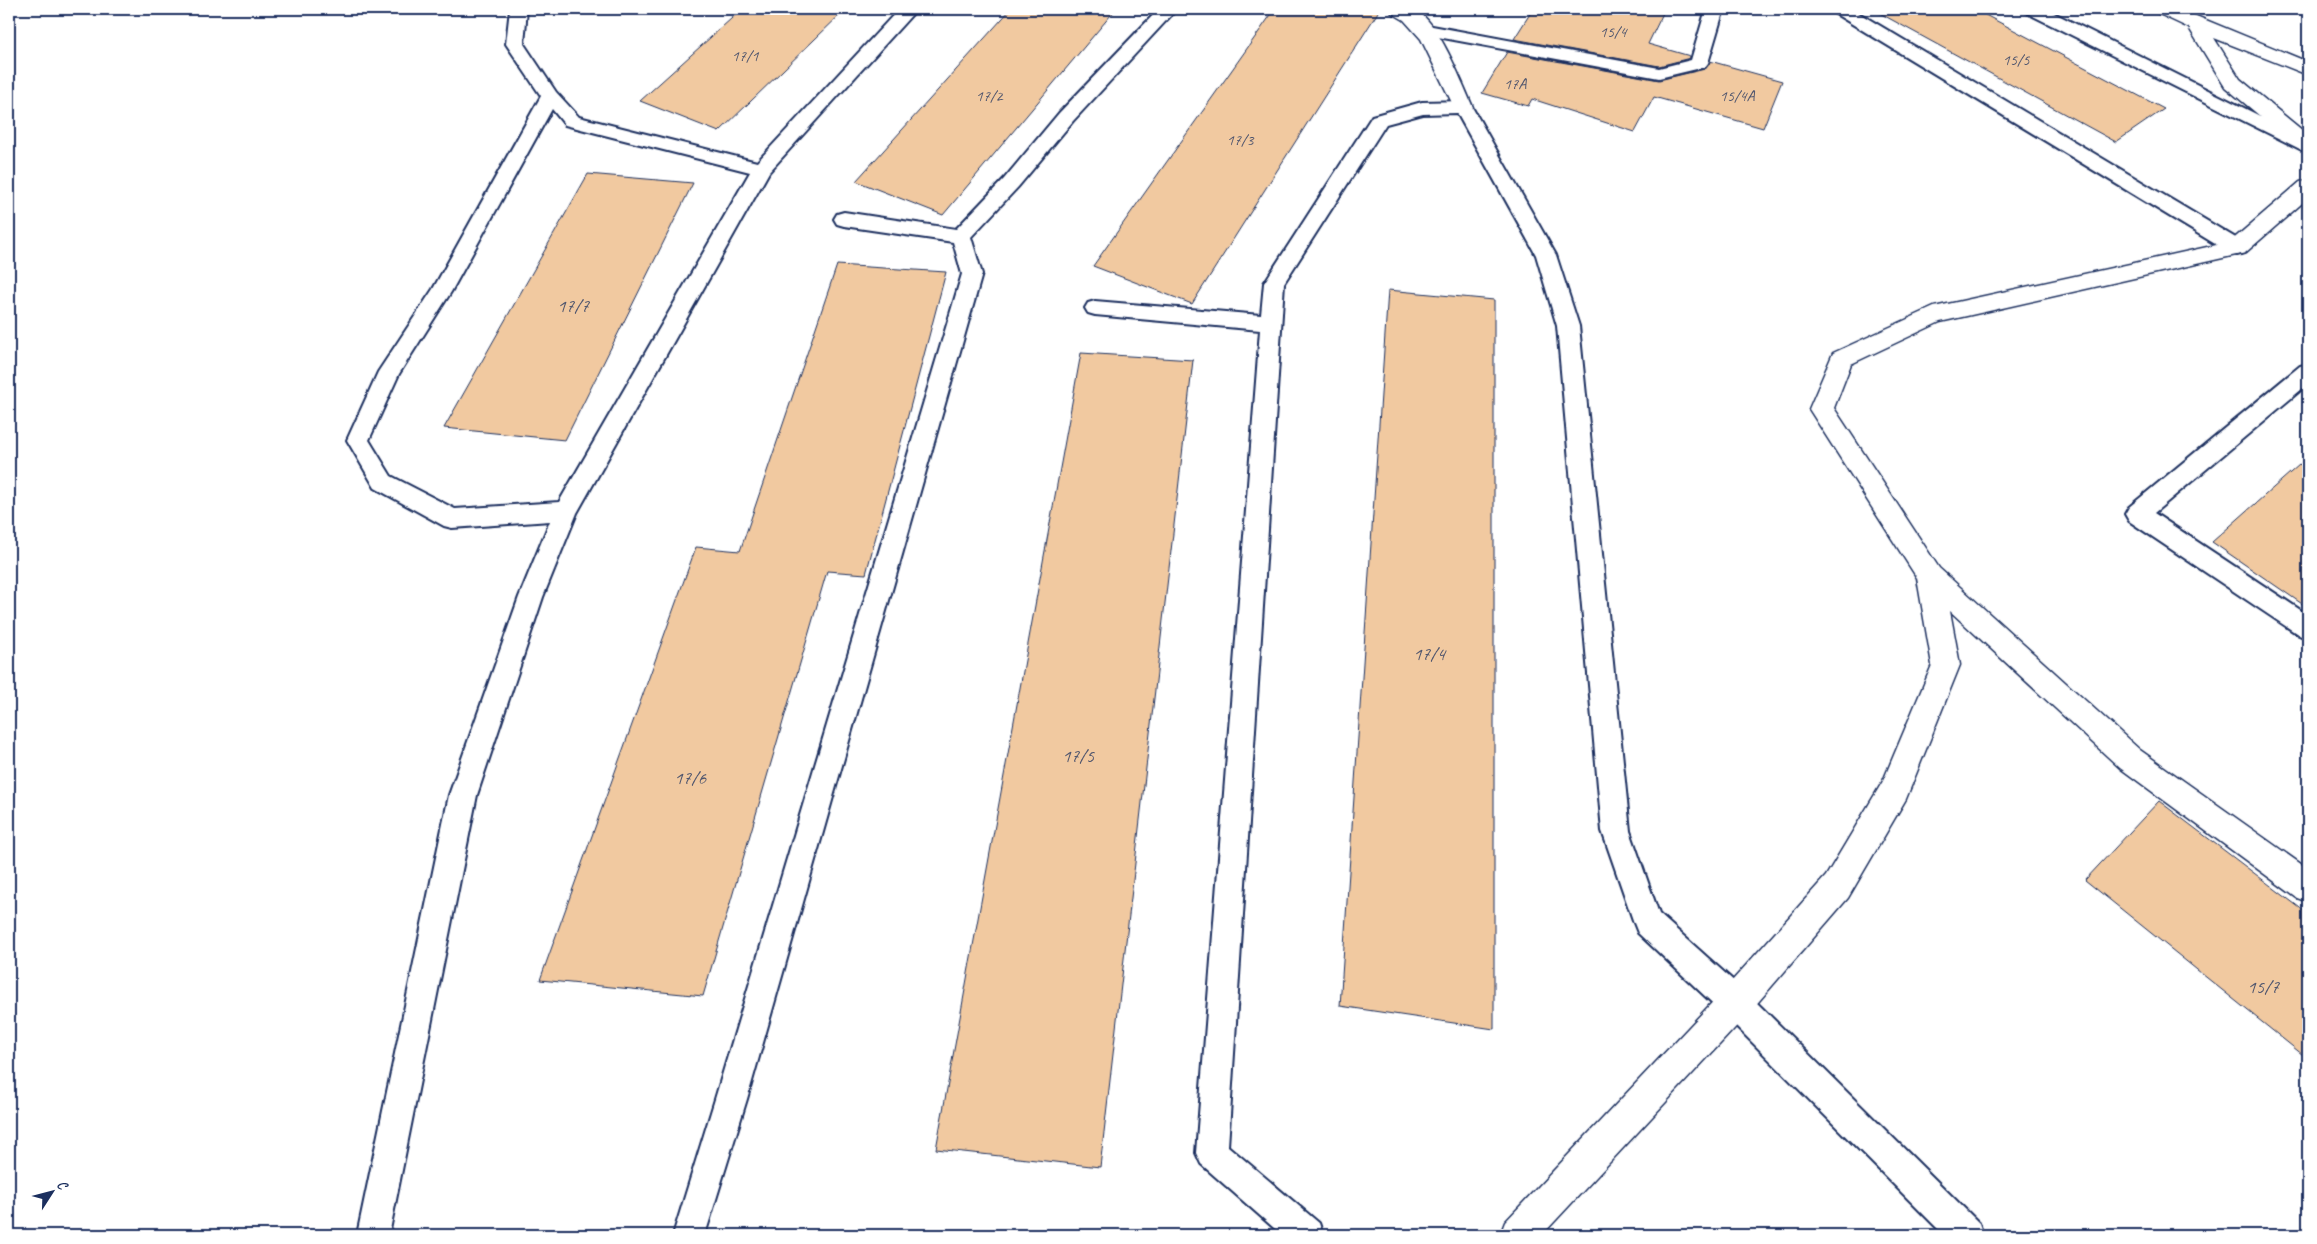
<svg xmlns="http://www.w3.org/2000/svg" width="2317" height="1244" font-family="Caveat,sans-serif">
	<style>
		.building { fill: #f1c9a0; stroke: #1b2f5e }
		.lines { fill: none; stroke-linecap: round; stroke-linejoin: round }
		.lane-casing { stroke: #1b2f5e; stroke-width: 4 }
		.street-casing { stroke: #1b2f5e; stroke-width: 3 }
		.lane { fill: #fff; fill-rule: evenodd }
		.street { fill: #fff; fill-rule: evenodd }
		.labels { text-anchor: middle; stroke-width: 5; stroke-linejoin: round; paint-order: stroke }
		.far-number-label { font-size: 16px; fill: #50566e }
		.number-label { font-size: 19px; fill: #50566e }
	</style>
	<rect width="100%" height="100%" fill="#fff"/>
	<filter id="ink" filterUnits="userSpaceOnUse"><feTurbulence type="fractalNoise" baseFrequency=".02" numOctaves="2"/><feDisplacementMap in="SourceGraphic" scale="10" xChannelSelector="R" yChannelSelector="G"/><feConvolveMatrix kernelMatrix="1 2 1 2 8 2 1 2 1" color-interpolation-filters="sRGB"/></filter>
	<g filter="url(#ink)">
		<!-- building -->
		<g class="building">
			<path d="M742 9H846L719 132 640 101Z"/>
			<path d="M1011 9H1116L943 215 856 181Z"/>
			<path d="M1275 9H1380L1192 304 1093 266Z"/>
			<path d="M1533 9H1665L1648 44 1690 56V58L1659 66 1514 39Z"/>
			<path d="M1872 9H1974L2164 109 2116 142Z"/>
			<path d="M1507 52 1659 80 1705 69 1710 61 1782 81 1763 128 1654 97 1635 132 1532 99 1528 106 1482 93Z"/>
			<path d="M588 174 693 183 565 440 444 428Z"/>
			<path d="M837 265 946 272 866 574 827 571 703 996 540 980 696 547 740 551Z"/>
			<path d="M1388 290 1494 300V1029L1340 1006Z"/>
			<path d="M1081 353 1193 360 1100 1167 936 1149Z"/>
			<path d="M2308 457V608L2212 542Z"/>
			<path d="M2159 801 2308 914V1059L2085 880Z"/>
		</g>
		<g class="lines">
			<!-- lane casing -->
			<g class="lane-casing">
				<g id="lane">
					<path d="M510 9H527L524 44 556 92 579 117 757 162 899 9H917L769 172 577 513 543 597 477 795 389 1235H357L449 795 519 597 550 521 452 528 444 526 375 488 347 440 378 372 433 289 541 96 506 44ZM552 109 565 125 750 172 559 502 455 509 391 476 369 440 399 374 451 292Z"/>
					<path d="M1159 9H1177L1073 121 1018 187 971 237 982 274 747 1099 705 1235H673L715 1099 962 274 953 242 844 226 837 224 834 219 837 214 844 212 956 229 1004 179 1059 113Z"/>
					<path d="M1706 9H1724L1708 63 1705 67 1659 78 1427 35 1421 34 1418 30 1421 26 1427 25 1659 68 1691 60Z"/>
					<path d="M1831 9H1852L2244 243 2247 248 2244 253 2237 255 2230 253 1834 13Z"/>
					<path d="M2024 9H2046L2308 140V153L2027 13Z"/>
					<path d="M1463 101 1470 103 1472 107 1556 255 1579 326 1630 831 1659 914 1746 992 1979 1223 1983 1235H1944L1724 1014 1638 933 1634 923 1602 831 1557 326 1536 255 1457 113 1423 114 1386 124 1284 283 1228 1146 1319 1223 1323 1235H1282L1201 1164 1196 1153 1260 330 1095 315 1088 313 1085 308 1088 303 1095 301 1261 315 1264 283 1372 116 1422 102Z"/>
					<path d="M2308 364V384L2154 513 2308 615V639L2299 635 2129 521 2125 514 2129 507 2300 366Z"/>
				</g>
			</g>
			<!-- street casing -->
			<g class="street-casing">
				<g id="street">
					<path d="M1390 9C1397 9 1406 7 1413 9 1437 17 1463 85 1473 107L1470 111 1463 113 1456 111 1421 39 1404 20 1392 13Z"/>
					<path d="M2155 9H2179L2308 62V75L2214 38 2240 79 2308 135V152L2301 150 2225 87 2189 28 2157 13Z"/>
					<path d="M2308 180V198L2245 253 1940 322 1851 364 1834 408 1939 568 2140 750 2308 869V902L2297 898 2120 768 1950 611 1960 665 1906 799 1848 898 1747 1015 1542 1235H1500L1505 1222 1723 991 1826 876 1883 781 1932 665 1917 578 1809 409 1833 353 1934 307 2230 242 2300 182Z"/>
				</g>
			</g>
			<!-- lane -->
			<use href="#lane" class="lane"/>
			<!-- street -->
			<use href="#street" class="street"/>
		</g>
	</g>
	<g class="labels">
		<!-- far-number labels -->
		<g class="far-number-label">
			<text x="1613" y="37">15/4</text>
			<text x="745" y="61">17/1</text>
			<text x="2016" y="65">15/5</text>
			<text x="1515" y="89">17А</text>
			<text x="989" y="101">17/2</text>
			<text x="1737" y="101">15/4А</text>
			<text x="1240" y="145">17/3</text>
		</g>
		<!-- number labels -->
		<g class="number-label">
			<text x="573" y="312">17/7</text>
			<text x="1429" y="660">17/4</text>
			<text x="1078" y="762">17/5</text>
			<text x="690" y="784">17/6</text>
			<text x="2263" y="993">15/7</text>
		</g>
	</g>
	<!-- margin -->
	<rect width="2317" height="1244" fill="none" stroke="#fff" stroke-width="30"/>
	<rect x="15" y="15" width="2287" height="1214" fill="none" stroke="#1b2f5e" stroke-width="2" filter="url(#ink)"/>
	<!-- north arrow -->
	<g transform="translate(52 1192) rotate(54)" stroke="#ffffff" stroke-width="4" paint-order="stroke">
	<path d="M0-4L9 19L0 12L-9 19Z" fill="#1b2f5e"/>
	<text y="-8" font-size="14" font-weight="bold" text-anchor="middle" fill="#1b2f5e">С</text>
	</g>
</svg>
